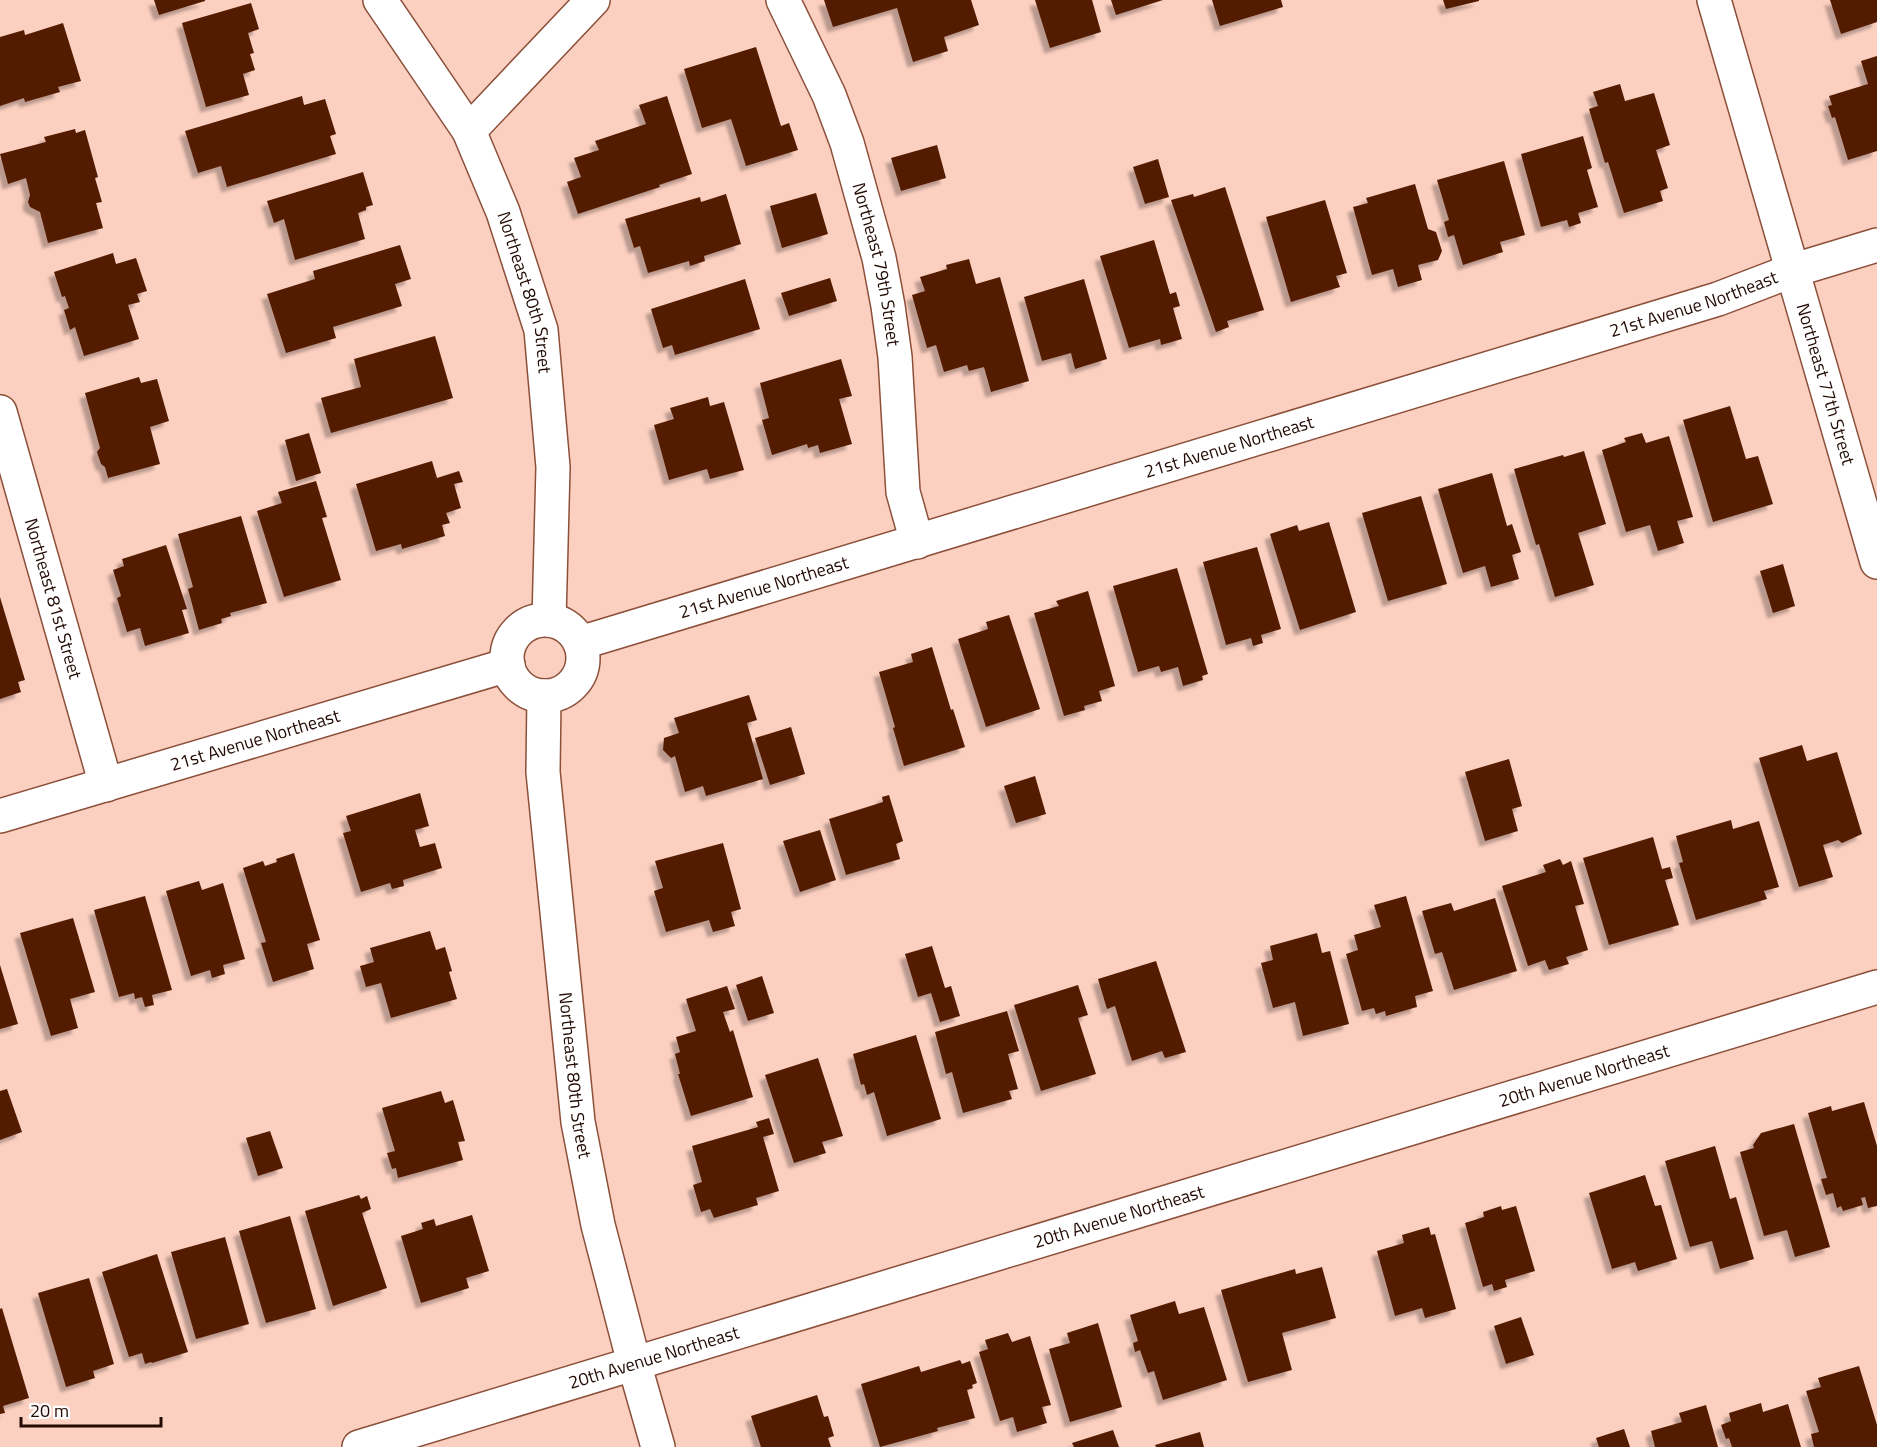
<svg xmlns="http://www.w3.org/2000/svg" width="1877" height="1447" font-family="'Titillium Web',sans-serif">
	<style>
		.building { fill: #531b04; filter: url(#shadow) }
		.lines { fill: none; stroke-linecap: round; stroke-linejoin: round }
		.street-casing { stroke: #8c4f39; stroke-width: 36 }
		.secondary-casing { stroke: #8c4f39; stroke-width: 36 }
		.street { stroke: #fff; stroke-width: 33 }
		.secondary { stroke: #fff; stroke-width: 33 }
		.labels { text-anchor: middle; stroke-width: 6; stroke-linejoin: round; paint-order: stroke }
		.street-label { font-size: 18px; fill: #230b04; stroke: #fcfcfc }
	</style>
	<defs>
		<filter id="shadow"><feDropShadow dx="-5.5" dy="5.5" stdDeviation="1.5" flood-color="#0004"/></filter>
	</defs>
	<rect width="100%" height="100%" fill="#fcd0c1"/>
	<!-- building -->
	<g class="building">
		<path d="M154 0H205V1L159 15Z"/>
		<path d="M824 0H971L979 25 944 37 948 51 913 62 897 8 833 27Z"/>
		<path d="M1035 0H1092L1101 32 1050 48Z"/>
		<path d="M1111 0H1163L1116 15Z"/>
		<path d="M1212 0H1281L1283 7 1220 26Z"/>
		<path d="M1443 0H1479V1L1446 9Z"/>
		<path d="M1830 0H1877V22L1841 34Z"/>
		<path d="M251 3 259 29 248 33 254 53 250 54 255 70 243 74 249 95 206 107 182 23Z"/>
		<path d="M63 23 81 81 58 87 60 92 25 102 24 98 0 106V37L24 30 25 35Z"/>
		<path d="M756 47 781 126 789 123 798 150 746 166 731 119 702 128 684 69Z"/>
		<path d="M1877 56V151L1848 160 1835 117 1832 118 1828 106 1832 105 1829 96 1868 84 1861 61Z"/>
		<path d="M1620 84 1625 101 1654 93 1670 145 1656 150 1668 188 1660 191 1663 201 1624 213 1608 162 1605 163 1589 109 1598 106 1593 92Z"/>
		<path d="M302 96 304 105 325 99 336 134 330 136 336 154 227 187 221 166 198 173 185 131Z"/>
		<path d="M667 96 692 174 659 185 660 187 578 214 567 182 581 177 574 158 599 150 595 141 646 124 639 105Z"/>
		<path d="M75 129 76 133 85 130 98 177 95 178 102 202 96 203 103 228 48 243 40 212 30 207 28 202 30 195 26 178 8 184 0 154 46 142 44 137Z"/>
		<path d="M1583 136 1592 168 1587 170 1598 207 1578 213 1581 223 1569 227 1567 220 1541 227 1521 154Z"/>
		<path d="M937 145 946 178 901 191 891 158Z"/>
		<path d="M1158 159 1169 197 1145 204 1133 167Z"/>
		<path d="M1504 161 1525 235 1500 242 1503 252 1463 265 1454 235 1448 237 1444 222 1449 220 1437 180Z"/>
		<path d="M363 172 373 205 366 207V210L358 213 365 239 295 260 284 219 274 223 267 201Z"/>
		<path d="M1415 184 1428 229 1436 232 1442 251 1438 260 1418 265 1422 280 1398 287 1393 269 1372 275 1353 207 1368 203 1366 198Z"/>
		<path d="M1225 187 1264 310 1227 321 1229 327 1216 332 1171 200 1193 194 1194 197Z"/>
		<path d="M816 193 828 234 782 248 770 206Z"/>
		<path d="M726 194 741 244 704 256 705 261 690 266 689 261 648 273 640 246 634 248 625 219 700 197 701 202Z"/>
		<path d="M1325 200 1347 273 1336 276 1340 287 1291 302 1266 217Z"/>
		<path d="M1154 240 1170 294 1176 292 1180 306 1173 308 1182 339 1161 345 1160 339 1129 348 1100 256Z"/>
		<path d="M400 245 411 279 395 284 402 306 333 327 336 338 286 353 267 294 315 279 313 271Z"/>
		<path d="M113 253 116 264 136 258 147 291 137 294 140 302 128 305 139 339 84 356 75 327 70 330 64 310 69 308 65 296 62 297 54 272Z"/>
		<path d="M969 259 976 284 1000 277 1029 381 991 392 984 367 969 371 967 365 944 372 936 345 927 348 912 295 925 291 920 277 947 269 946 265Z"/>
		<path d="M830 278 837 301 789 316 781 293Z"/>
		<path d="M745 279 760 329 675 355 672 345 663 348 651 309Z"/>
		<path d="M1084 279 1107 359 1075 369 1071 353 1042 361 1024 297Z"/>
		<path d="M435 336 453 398 331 433 321 398 361 387 354 359Z"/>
		<path d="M841 359 852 396 839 399 852 444 820 453 818 445 808 448 807 444 772 455 762 420 769 418 760 383Z"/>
		<path d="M139 377 141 383 157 379 169 421 150 427 160 464 108 478 105 467 101 464 97 452 100 448 85 393Z"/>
		<path d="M708 397 710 406 724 402 744 470 710 479 707 469 669 480 654 425 674 419 670 408Z"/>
		<path d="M1730 406 1746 459 1758 456 1773 504 1713 522 1683 420Z"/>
		<path d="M309 433 321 473 296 481 285 440Z"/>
		<path d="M1642 433 1646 443 1669 436 1693 517 1677 521 1684 543 1658 551 1650 525 1626 532 1602 450 1626 442 1624 438Z"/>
		<path d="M1584 451 1606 524 1578 533 1594 585 1555 597 1539 544 1536 545 1514 469 1563 455 1564 457Z"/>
		<path d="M432 461 437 478 459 471 463 482 454 484 461 508 446 513 450 523 442 525 445 536 402 549 401 544 376 551 356 484Z"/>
		<path d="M1492 473 1507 526 1512 524 1521 552 1512 555 1519 579 1491 587 1485 566 1463 573 1438 489Z"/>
		<path d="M316 481 327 517 322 518 341 580 284 597 257 511 282 503 278 492Z"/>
		<path d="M1421 496 1447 584 1388 601 1362 513Z"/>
		<path d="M241 516 267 603 230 613 231 616 221 619 222 623 199 630 188 589 193 587 178 534Z"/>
		<path d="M1329 522 1356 612 1300 630 1270 534 1297 525 1299 531Z"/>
		<path d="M166 545 187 609 182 610 189 633 145 646 140 628 127 632 117 598 121 596 113 570 124 566 122 559Z"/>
		<path d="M1257 547 1281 629 1261 635 1263 643 1253 646 1251 638 1226 645 1203 562Z"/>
		<path d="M1783 564 1795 606 1773 613 1760 571Z"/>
		<path d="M1177 568 1208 674 1202 676 1203 680 1183 686 1178 667 1161 672 1159 666 1138 672 1113 586Z"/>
		<path d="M1088 591 1115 686 1099 691 1102 701 1084 706 1085 710 1064 716 1034 613 1059 606 1056 601Z"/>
		<path d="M0 597 25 680 18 682 21 692 0 699Z"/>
		<path d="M1009 615 1040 709 986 727 958 639 988 629 986 622Z"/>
		<path d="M932 647 951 710 953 709 965 747 904 766 893 728 895 727 879 672 913 662 911 654Z"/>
		<path d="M749 695 757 720 747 723 763 779 706 796 703 786 685 792 675 756 671 758 663 750 664 738 679 733 674 718Z"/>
		<path d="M791 727 805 774 770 785 755 738Z"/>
		<path d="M1802 745 1807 761 1837 752 1862 834 1842 843 1838 840 1823 845 1833 877 1799 887 1759 758Z"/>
		<path d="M1509 759 1522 806 1512 809 1518 831 1485 841 1465 772Z"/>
		<path d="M1035 776 1046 814 1016 823 1004 786Z"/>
		<path d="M420 793 429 826 415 830 420 847 435 843 442 868 403 880 404 886 392 889 390 883 361 892 343 833 351 831 346 816Z"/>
		<path d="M889 795 903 841 896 844 900 859 846 875 829 819 883 802 882 797Z"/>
		<path d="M1731 820 1733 829 1759 821 1779 887 1764 891 1767 899 1696 920 1679 863 1683 862 1676 836Z"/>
		<path d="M820 830 836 880 800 892 783 841Z"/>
		<path d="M1653 837 1662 869 1670 867 1673 878 1665 880 1679 925 1609 945 1583 858Z"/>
		<path d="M723 843 741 909 731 912 735 926 713 932 709 920 666 932 654 891 663 888 655 861Z"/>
		<path d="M294 853 320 940 307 944 314 969 273 982 261 943 266 942 243 868 263 861 265 866 277 862 276 859Z"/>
		<path d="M1560 859 1563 865 1571 861 1584 904 1575 906 1588 950 1566 957 1569 964 1549 970 1545 960 1528 966 1502 886 1546 872 1543 865Z"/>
		<path d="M199 881 202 890 223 883 245 959 223 965 225 974 212 978 210 970 191 976 166 891Z"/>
		<path d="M145 896 172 990 152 995 154 1005 145 1007 142 997 135 999 134 993 119 997 94 910Z"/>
		<path d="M1406 896 1433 991 1415 996 1417 1007 1386 1016 1385 1011 1376 1014 1374 1008 1362 1011 1346 954 1358 950 1354 935 1381 927 1374 905Z"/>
		<path d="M1495 898 1517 971 1454 990 1442 952 1435 954 1422 911 1451 903 1454 911Z"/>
		<path d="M73 918 95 992 70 999 78 1028 51 1036 20 933Z"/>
		<path d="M430 931 436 950 445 947 452 971 449 972 457 999 391 1018 381 983 366 987 360 966 374 962 370 948Z"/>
		<path d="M1317 933 1322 953 1330 951 1349 1024 1303 1036 1295 1002 1273 1008 1261 963 1273 960 1270 946Z"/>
		<path d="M932 946 945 988 951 986 960 1016 940 1022 931 993 918 997 905 954Z"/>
		<path d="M1156 961 1186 1052 1165 1058 1162 1051 1132 1061 1115 1006 1107 1009 1098 979Z"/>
		<path d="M0 965 18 1024 0 1029Z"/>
		<path d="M762 976 774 1013 748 1021 736 985Z"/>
		<path d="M1078 985 1088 1015 1078 1018 1096 1074 1041 1091 1014 1005Z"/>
		<path d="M727 986 735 1009 723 1012 730 1032 733 1030 753 1097 691 1116 678 1074H680L675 1054 680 1052 676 1037 696 1031 686 999Z"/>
		<path d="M1007 1011 1019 1051 1008 1054 1018 1089 1009 1091 1012 1099 963 1113 952 1072 946 1074 935 1032Z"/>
		<path d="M916 1035 941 1119 887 1136 874 1092 867 1095 864 1084 861 1085 853 1054Z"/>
		<path d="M818 1058 843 1136 822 1142 826 1153 794 1163 765 1075Z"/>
		<path d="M7 1089 22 1132 0 1140V1091Z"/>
		<path d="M441 1091 445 1103 453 1100 465 1141 458 1142 463 1160 398 1178 396 1168 392 1169 387 1153 395 1151 382 1108Z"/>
		<path d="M1864 1102 1877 1146V1206L1868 1208 1865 1197 1861 1198 1863 1205 1843 1211 1841 1206 1837 1208 1833 1193 1826 1195 1821 1179 1827 1178 1808 1113 1831 1106 1832 1111Z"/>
		<path d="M769 1118 774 1134 763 1137 779 1191 756 1198 758 1205 714 1218 710 1209 701 1212 693 1185 702 1182 692 1146 758 1127 756 1122Z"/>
		<path d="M1794 1124 1830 1247 1795 1257 1787 1230 1764 1236 1740 1152 1754 1148 1753 1145 1761 1133Z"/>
		<path d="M270 1131 283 1168 258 1176 246 1138Z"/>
		<path d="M1715 1146 1730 1199 1736 1197 1754 1259 1720 1269 1712 1241 1690 1247 1665 1161Z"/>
		<path d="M1645 1175 1655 1206 1661 1205 1677 1259 1638 1271 1635 1262 1612 1269 1589 1193Z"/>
		<path d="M359 1195 361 1199 367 1196 371 1209 362 1213 387 1288 333 1306 305 1211Z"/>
		<path d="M1501 1206 1502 1210 1516 1206 1535 1271 1505 1280 1507 1287 1494 1291 1492 1284 1483 1287 1465 1223 1484 1217 1483 1212Z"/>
		<path d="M472 1215 489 1271 466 1278 469 1288 421 1303 401 1236 423 1229 421 1223 434 1219 436 1226Z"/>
		<path d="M290 1216 316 1309 266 1323 239 1231Z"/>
		<path d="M1429 1227 1431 1235 1435 1234 1456 1309 1425 1318 1422 1308 1395 1316 1377 1251 1404 1243 1402 1235Z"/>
		<path d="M225 1237 249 1324 196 1339 171 1252Z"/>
		<path d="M157 1254 188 1352 152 1363 151 1362 145 1364 142 1353 129 1357 102 1272Z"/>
		<path d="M1322 1267 1336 1318 1282 1333 1292 1370 1248 1382 1221 1290 1295 1269 1296 1274Z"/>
		<path d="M89 1278 114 1364 93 1371 95 1378 66 1387 38 1293Z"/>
		<path d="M1175 1301 1179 1314 1204 1307 1227 1380 1163 1400 1154 1371 1148 1373 1140 1350 1135 1352 1133 1343 1138 1341 1130 1315Z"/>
		<path d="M2 1308 29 1398 3 1406 5 1413 0 1414V1309Z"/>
		<path d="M1521 1317 1534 1355 1506 1364 1494 1326Z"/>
		<path d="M1098 1323 1122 1407 1070 1422 1049 1349 1070 1343 1067 1333Z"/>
		<path d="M1008 1333 1012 1342 1030 1336 1051 1405 1042 1407 1047 1423 1017 1432 1013 1417 1000 1421 979 1352 988 1349 985 1340Z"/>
		<path d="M960 1360 962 1364 970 1361 977 1383 972 1385 973 1388 967 1390 975 1418 937 1428 938 1431 880 1447 861 1384 919 1366 921 1372Z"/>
		<path d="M1859 1366 1877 1425V1447H1814L1811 1434 1819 1432 1806 1391 1821 1387 1818 1378Z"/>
		<path d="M817 1395 824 1417 828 1416 834 1436 828 1438 831 1447H761L751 1416Z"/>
		<path d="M1761 1403 1763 1412 1788 1404 1801 1447H1732L1729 1438 1726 1439 1721 1425 1731 1421 1729 1413Z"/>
		<path d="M1706 1405 1718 1447H1655L1651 1431 1682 1422 1679 1413Z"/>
		<path d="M1624 1429 1630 1447H1599L1596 1438Z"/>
		<path d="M1113 1430 1119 1447H1074L1072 1443Z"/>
		<path d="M1200 1432 1204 1447H1156L1155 1445Z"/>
	</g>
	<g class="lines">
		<!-- street casing -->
		<g class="street-casing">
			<g id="street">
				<path id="s1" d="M380 0 469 131 503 212 541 330 553 467 549 620"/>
				<path id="s2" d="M783 0 829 95 847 143 879 258 888 306 895 357 903 492 917 542"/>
				<path id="s3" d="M1714 0 1877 562"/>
				<path d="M469 131 593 0"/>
				<path id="s4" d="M0 412 106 785"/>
				<circle cx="545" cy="658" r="38"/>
				<path id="s5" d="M580 643 1718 299 1791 271 1877 245"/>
				<path id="s6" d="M544 696 543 772 578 1122 598 1225 634 1363"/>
				<path id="s7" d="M0 816 508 665"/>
			</g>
		</g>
		<!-- secondary casing -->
		<g class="secondary-casing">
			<g id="secondary">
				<path d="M634 1363 658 1447"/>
				<path id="s8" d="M359 1447 1877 987"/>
			</g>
		</g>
		<!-- street -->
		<use href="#street" class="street"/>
		<!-- secondary -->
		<use href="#secondary" class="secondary"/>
	</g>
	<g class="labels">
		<!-- street labels -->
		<g class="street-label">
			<text dy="6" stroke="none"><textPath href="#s2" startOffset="282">Northeast 79th Street</textPath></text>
			<text dy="6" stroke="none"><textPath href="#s1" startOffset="330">Northeast 80th Street</textPath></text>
			<text dy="6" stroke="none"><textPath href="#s5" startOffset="1164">21st Avenue Northeast</textPath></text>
			<text dy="6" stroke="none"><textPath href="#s3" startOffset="400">Northeast 77th Street</textPath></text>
			<text dy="6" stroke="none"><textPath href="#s5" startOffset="678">21st Avenue Northeast</textPath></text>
			<text dy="6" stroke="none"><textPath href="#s5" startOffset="192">21st Avenue Northeast</textPath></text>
			<text dy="6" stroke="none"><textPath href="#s4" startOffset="194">Northeast 81st Street</textPath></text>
			<text dy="6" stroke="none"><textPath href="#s7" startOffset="266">21st Avenue Northeast</textPath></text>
			<text dy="6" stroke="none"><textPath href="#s6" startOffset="381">Northeast 80th Street</textPath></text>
			<text dy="6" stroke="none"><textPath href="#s8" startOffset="1280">20th Avenue Northeast</textPath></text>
			<text dy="6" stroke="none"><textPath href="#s8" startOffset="794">20th Avenue Northeast</textPath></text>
			<text dy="6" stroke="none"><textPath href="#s8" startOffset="308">20th Avenue Northeast</textPath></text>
		</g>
	</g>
	<!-- scale -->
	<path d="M21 1417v9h140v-9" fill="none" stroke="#230b04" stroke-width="3"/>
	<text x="30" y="1417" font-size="18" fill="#230b04" stroke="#fcfcfc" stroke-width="4.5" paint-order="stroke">20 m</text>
</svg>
